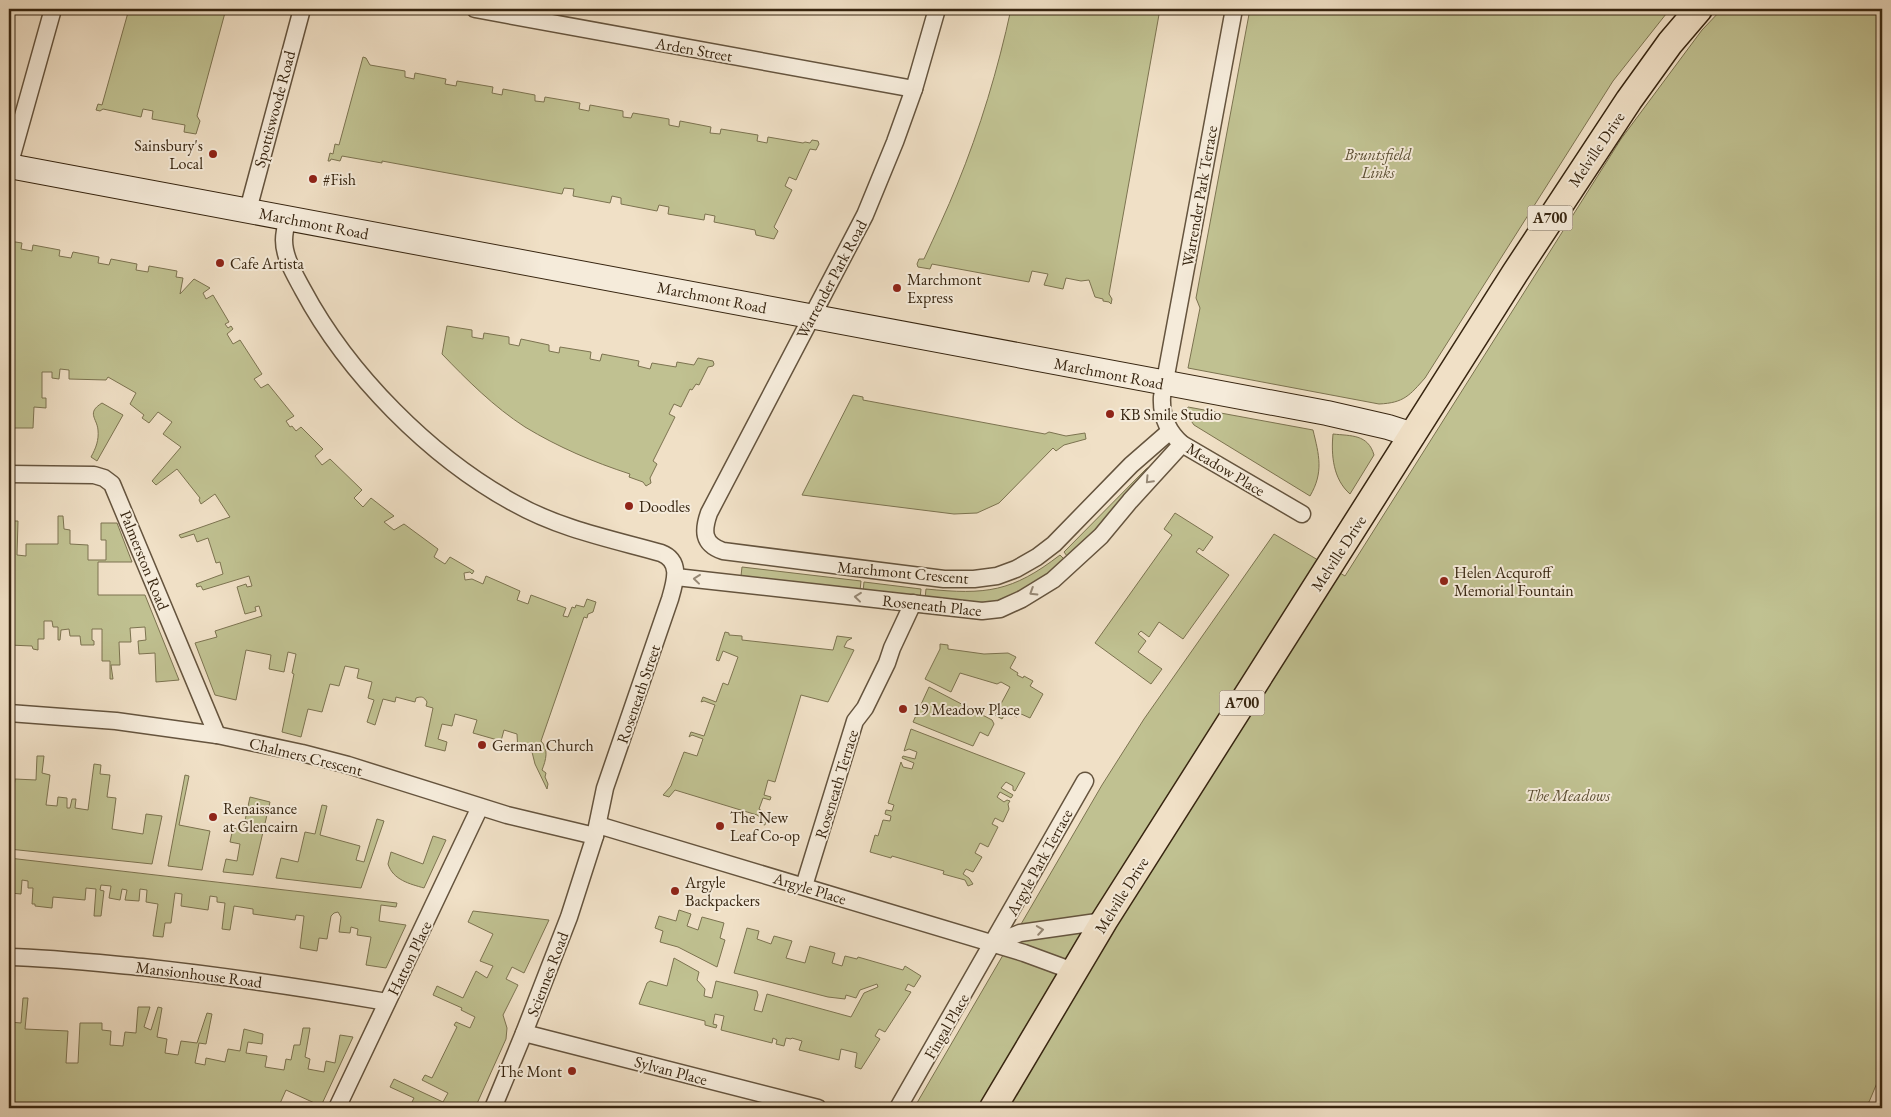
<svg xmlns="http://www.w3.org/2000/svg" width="1891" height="1117" font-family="'EB Garamond',serif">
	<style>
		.green { fill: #c0c191; stroke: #7c7350 }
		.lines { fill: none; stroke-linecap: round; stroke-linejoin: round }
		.street-casing { stroke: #65543e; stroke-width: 19 }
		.secondary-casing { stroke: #372510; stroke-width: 26 }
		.primary-casing { stroke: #372510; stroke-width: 29 }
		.street { stroke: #f5ebda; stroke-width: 16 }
		.secondary { stroke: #f5ebda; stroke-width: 24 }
		.primary { stroke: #f0e0c6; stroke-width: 26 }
		.oneway { stroke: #968875 }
		.poi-dot { fill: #8f2418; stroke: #f5ebda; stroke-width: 2 }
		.labels { text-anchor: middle; stroke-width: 4; stroke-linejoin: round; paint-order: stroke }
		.shield { fill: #f5ebda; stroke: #70604d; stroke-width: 1 }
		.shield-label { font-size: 15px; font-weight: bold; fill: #372510 }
		.street-label { font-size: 16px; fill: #372510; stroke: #f5ebda }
		.poi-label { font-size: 16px; fill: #372510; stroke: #f5ebda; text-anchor: start }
		.park-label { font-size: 16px; font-style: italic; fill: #594c30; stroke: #f5ebda }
	</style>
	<rect width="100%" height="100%" fill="#f0e0c6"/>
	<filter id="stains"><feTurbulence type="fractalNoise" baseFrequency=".004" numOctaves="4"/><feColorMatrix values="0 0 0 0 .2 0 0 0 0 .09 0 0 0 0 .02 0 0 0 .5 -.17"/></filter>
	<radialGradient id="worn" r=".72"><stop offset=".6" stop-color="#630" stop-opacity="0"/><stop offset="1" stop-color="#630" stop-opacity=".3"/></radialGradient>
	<!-- green -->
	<g class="green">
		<path d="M129 9H226L197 116 200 121 196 134 184 132 185 125 152 119 153 111 143 109 141 117 103 109 100 111 96 110 98 104 102 105Z"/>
		<path d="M1011 9H1160L1109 294 1112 299 1111 304 1109 302 1103 301V299L1095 297 1089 280 1081 281 1066 278 1063 289 1044 285 1048 274 1032 271 1029 282 932 264 930 269 918 267 917 264 919 259H924C935 235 947 210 957 185 980 129 998 69 1011 9Z"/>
		<path d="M1250 9H1670L1613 81 1425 378C1410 395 1404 403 1379 404L1188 368 1200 308 1196 298Z"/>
		<path d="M1722 9H1882V1071L1869 1102 1866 1103 1882 1108H914L1102 785 1144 719 1274 534 1345 576 1621 139 1702 30Z"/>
		<path d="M363 57 366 58 370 65 405 71V77L414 79 415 73 446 79 445 84 456 86 457 81 493 87 492 93 502 95 503 89 535 95V101L544 102 545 97 580 103 579 109 589 111 590 105 623 111V117L631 118 633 113 669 119V125L679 127 680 121 711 127 710 133 720 134 721 129 758 135 757 141 767 143 768 137 803 143 805 142 810 143 812 140 818 141 819 144 816 150 810 149 796 180 789 177 785 186 792 190 774 227 778 231 774 239 756 235 755 230 714 222 715 216 705 214 704 220 668 214 669 207 659 205 657 211 621 204V198L612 196 610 203 573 196 574 189 564 188 562 194 382 161V163L342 156 340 161 331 159 330 161H328L330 153 333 154 335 144 339 145Z"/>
		<path d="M9 241 22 243 21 249 32 251 33 245 60 250 59 256 71 258 73 252 99 257 98 263 109 265 111 259 137 264 136 270 148 272 149 266 177 271 176 277 183 278 180 294 194 279 210 288 203 293 206 299 213 295 229 322 225 324 228 328 231 326 233 329 227 334 233 344 240 340 262 374 254 379 261 388 268 384 294 416 286 421 290 427 292 426 296 431 301 427 323 449 315 456 322 465 330 459 362 490 354 498 363 507 371 498 394 516 384 522 394 530 404 524 438 549 434 557 445 564 450 557 474 571 472 574 470 572 464 573 465 580 472 579 483 584 486 576 520 591 517 600 528 604 531 595 566 608 563 616 568 617 572 607 575 608 576 605 584 607 587 599 596 602 593 612 588 614 587 618 584 617 541 741C549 749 546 760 542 770L546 773 545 777 548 784 547 789 535 764 532 752H518L517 734 504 730 501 741 473 733 477 720 455 714 452 726 442 724 438 739 447 742 445 751 425 746 433 708 426 706 427 702C424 697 422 696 416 698L415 702 396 697 395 702 383 699 375 725 367 722 374 700 368 698 372 682 357 678 359 669 345 666 339 686 330 684 322 712 308 709 301 737 282 732 294 674 292 673 296 654 288 652 284 672 269 669 271 655 246 650 236 700 215 695 195 643 217 637 215 631 262 616 259 606 255 607 256 611 245 614 237 587 246 584 247 587 252 586 249 576 203 590 201 586 197 587 196 584 223 574 220 562 216 563 208 538 197 542 194 534 181 538 179 535 230 517 215 494 201 504 199 500 200 498 177 469 156 485 152 481 181 447 163 434 172 422 158 412 149 423 142 418 144 415 130 404 136 393 108 377 106 380 69 379V370L60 369 59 379 52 378V372H42V398H46V408L34 407 33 428H13L14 396H9Z"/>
		<path d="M447 326 472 330V337L483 339 484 333 509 337V344L519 346 521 339 549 345V351L559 353 560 347 591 352 590 359 600 361 602 354 639 361 638 366 650 369 652 363 676 367 677 362 694 365 698 358 713 361 714 364 713 366 708 367 699 385 696 384 692 390 690 389 681 407 674 404 669 414 675 417 653 461 657 464 650 478 651 483 646 486 643 482 629 477 630 474C593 462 558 447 525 427 494 407 467 380 442 354Z"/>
		<path d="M853 395 863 397V400L1045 434 1049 432 1066 436 1085 433 1086 439 1064 445 1056 451 1053 448 999 503 977 513 954 514 802 495Z"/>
		<path d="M102 403 123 415 97 461 91 457C96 448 99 440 98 430 97 418 86 413 102 403Z"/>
		<path d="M1188 407 1313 430C1319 455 1324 472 1310 496L1194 425 1187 415 1186 409Z"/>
		<path d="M1333 434C1351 436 1368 434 1374 455L1350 494C1333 479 1331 455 1333 434Z"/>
		<path d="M1154 464 1070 560 1064 552 1146 469Z"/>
		<path d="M1175 513 1213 537 1203 551 1199 548 1196 552 1229 575 1183 639 1159 622 1149 637 1141 631 1138 634 1146 641 1138 652 1162 669 1151 684 1095 643 1172 535 1164 529Z"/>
		<path d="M58 516H63L64 529 70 530V544L88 545V560H106V540H101V523H117L132 562H98V595H145L179 680 156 682 155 653 139 654 138 641 146 640 145 627 130 628 131 642H119L120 665H111L113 679H110V661H102V629H92V640L94 641V645H81L80 636H70L69 629 61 630 60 640H58V627H53L52 621H44V639H38V650L33 649 32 646 9 645V568L11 521H18L17 555 26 556V544H58Z"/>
		<path d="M1060 555 1067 562 1034 587 990 605 925 599 926 589C986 595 1012 592 1060 555Z"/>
		<path d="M742 567 861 581 860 591 741 576Z"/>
		<path d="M864 582 921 589 920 599 863 592Z"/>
		<path d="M725 632 729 633V635L742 636V640L833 650 837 636 852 638 847 641 844 647 854 650 828 702 801 695 775 782 768 780 764 795 771 797 770 800 763 798 759 809 766 814 765 825 761 824V818L757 815 675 790 669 797 663 795 671 786 684 752 697 756 703 739 692 735 689 737 691 732 704 736 715 705 704 701 701 702 703 697 716 702 723 683 728 685 738 657 723 651 719 661 716 660Z"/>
		<path d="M940 644 948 645V649L984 654 1008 653 1016 657 1010 668 1018 673 1017 675 1023 678 1024 676 1033 681 1030 686 1043 694 1030 718 1019 713 1017 717 1006 712 1002 719 995 715 1010 687 1001 682 997 684 960 673 951 692 925 679 940 649Z"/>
		<path d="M929 687 992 720 994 724 988 736 980 732 973 746 913 722Z"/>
		<path d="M911 729 1025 773 1015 791 1013 790V786L1006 782 1001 788 1013 795 1011 798 1000 792 997 797 1004 802 1007 800 1010 801 1008 804 1009 809 1003 822 995 818 992 824 998 827 988 847 980 843 975 853 982 857 973 872 966 869 963 874 969 878 973 884 968 886 965 880 943 874 944 871 892 856 891 858 870 852 875 835 878 836 883 820 890 821 891 816 885 814 886 810 892 811 894 805 888 803 901 762 903 767 912 769 914 763 902 758 903 756 915 759 917 752 909 749 904 751Z"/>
		<path d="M37 756H44L42 773 50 775 46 805 57 806 58 797 67 798V808H70L72 799H76L75 808 88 810 94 764 101 765 100 774 110 775 107 797 116 798 112 829 143 834 146 814 162 816 152 864 9 849V788H14L15 779 36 780Z"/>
		<path d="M185 775 189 776 179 825 210 831 202 870 168 866Z"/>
		<path d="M250 797 270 802 253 875 223 872 226 859 237 861 240 844 230 842 233 828 243 830Z"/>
		<path d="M322 805 327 806 320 835 360 846 356 860 364 862 377 819 384 821 361 888 276 878 281 858 298 862 305 832 315 834Z"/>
		<path d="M433 836 446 840 424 888C410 884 393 880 388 864L391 852 423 864Z"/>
		<path d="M9 858 397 903 396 907 381 905 379 921 406 925 386 968 366 965 371 937 357 935 358 929 351 927 350 933 339 932 341 917 338 912 334 913 331 916 327 939 319 938 317 951 300 948 304 916 296 915 295 920 253 914V909L234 906 230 930 222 929 225 903 217 902V897L210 896 208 910 181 906 182 894 175 893 171 923H165L163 937 153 936 158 904 146 902 147 890 140 889 139 901 125 900 127 890 122 889 120 900 109 898 111 886 101 885 100 890 104 891 101 916H94L96 889 86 888 85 900 53 897 52 908 35 906V904H32L33 888H28V881L22 880 21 894 10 893 11 881H9Z"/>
		<path d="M679 910 691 914 687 926 698 930 702 917 724 923 720 938 725 940 717 967 678 947 660 942 663 931 655 928 659 916 676 921Z"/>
		<path d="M473 911 549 920 524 973 512 967 506 979 518 985 503 1015 507 1028 506 1039 475 1108H409L414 1098 390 1087 394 1079 443 1102 448 1093 422 1080 425 1075 432 1078 457 1027 454 1025 456 1022 470 1028 475 1017 461 1010 462 1008 433 995 437 986 463 998 476 971 487 978 493 966 480 961 493 934 468 922Z"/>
		<path d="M747 928 759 931 757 939 771 944 774 936 792 941 786 958 805 963 810 946 835 953 832 963 842 966 845 956 857 959 858 957 903 970 905 966 921 976 914 987 908 984 905 990 911 992 885 1032 879 1029 875 1036 880 1039 861 1069 855 1067 857 1053 841 1049 839 1060 799 1050 802 1041 792 1038 791 1039 786 1038 784 1046 776 1044 777 1040 773 1038 772 1043 721 1030 724 1016 715 1014 713 1024 717 1025 716 1028 705 1025V1021L639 1004 647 983 650 981 667 986 674 958 699 972 697 980 705 989 704 996 712 998 716 981 757 991 758 995 754 1010 762 1012 767 994 851 1017 864 993 878 987 877 984 860 990 856 998 846 995 845 999 828 997 734 973Z"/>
		<path d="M23 998H28L25 1029 68 1031 66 1063H78L80 1023H102V1030L111 1031 110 1045 123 1046 125 1032 136 1033 138 1007H150L144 1027 151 1030 158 1007 162 1008 157 1037 167 1039 165 1053 178 1055 181 1041 197 1043 207 1013 212 1014 206 1044 199 1043 195 1063 205 1065 206 1058 225 1062 228 1049 240 1051 244 1029 263 1034 262 1044 248 1042 246 1053 267 1056 265 1067 284 1070 286 1059 291 1060 294 1045H300L303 1028H310L305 1057 310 1059 308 1069 324 1072 326 1061 335 1063 340 1035 353 1037 321 1106 286 1090 278 1108H9V1022L21 1023Z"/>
	</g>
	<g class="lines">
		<!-- street casing -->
		<g class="street-casing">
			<g id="street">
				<path d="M475 9 914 89"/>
				<path d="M937 9 914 89 895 142 865 215 709 513C703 530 702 544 723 551L944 579H974L997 576 1016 569 1037 557 1054 544 1131 465 1170 431"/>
				<path d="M1234 9 1162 397C1161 416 1167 431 1182 444L1302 514"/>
				<path d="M9 166 53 9"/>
				<path d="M248 210 302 9"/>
				<path d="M288 218C286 225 284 233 284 240 284 258 295 275 303 290 348 374 430 457 514 503 560 529 611 539 661 553 682 561 675 582 670 599L605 788 595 836 569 917 524 1033 493 1108"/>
				<path d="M9 474 94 475 104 478 112 484 217 735"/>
				<path d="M676 577 982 611 1000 609 1022 599 1053 580 1101 536 1130 501 1182 444"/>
				<path d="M9 713 116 721 217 735 302 753 348 765 507 815 595 836"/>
				<path d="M598 825 1024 953 1073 971"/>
				<path d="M804 886 855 721 865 708 887 663 892 648 913 603"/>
				<path d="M993 944 1020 933 1104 921"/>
				<path d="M9 957C53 958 98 963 142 967 224 976 306 988 387 1002"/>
				<path d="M524 1033 818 1108"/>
				<path d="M337 1108 480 807"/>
				<path d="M898 1108 1085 781"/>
			</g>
		</g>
		<!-- secondary casing -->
		<g class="secondary-casing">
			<path id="secondary" d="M9 166 1327 413 1388 427 1413 435"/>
		</g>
		<!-- primary casing -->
		<g class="primary-casing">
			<path id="primary" d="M993 1108 1104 921 1515 273 1629 100 1670 43 1699 9"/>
		</g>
		<!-- street -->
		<use href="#street" class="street"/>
		<!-- secondary -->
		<use href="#secondary" class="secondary"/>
		<!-- primary -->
		<use href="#primary" class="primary"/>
	</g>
	<!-- one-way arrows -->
	<defs><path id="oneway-chevron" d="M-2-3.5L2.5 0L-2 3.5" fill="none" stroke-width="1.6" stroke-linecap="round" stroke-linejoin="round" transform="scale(1.25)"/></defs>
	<g class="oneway">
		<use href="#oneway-chevron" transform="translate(1149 480) rotate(133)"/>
		<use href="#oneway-chevron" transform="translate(697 579) rotate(-174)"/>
		<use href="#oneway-chevron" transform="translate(1033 592) rotate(148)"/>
		<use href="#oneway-chevron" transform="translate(858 597) rotate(-174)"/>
		<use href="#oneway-chevron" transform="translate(1040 930) rotate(-9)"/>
	</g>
	<!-- markers -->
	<g class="poi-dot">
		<circle cx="213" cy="154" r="5"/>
		<circle cx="313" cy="179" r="5"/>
		<circle cx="220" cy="263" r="5"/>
		<circle cx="897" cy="288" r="5"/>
		<circle cx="1110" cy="414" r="5"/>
		<circle cx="629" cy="506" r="5"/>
		<circle cx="1444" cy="581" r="5"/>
		<circle cx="903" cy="709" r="5"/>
		<circle cx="482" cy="745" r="5"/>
		<circle cx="213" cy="817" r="5"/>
		<circle cx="720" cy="826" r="5"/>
		<circle cx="675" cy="891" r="5"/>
		<circle cx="572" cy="1071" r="5"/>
	</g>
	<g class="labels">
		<!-- shield labels -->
		<g class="shield">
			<rect x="1527.5" y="205.5" width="45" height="25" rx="4"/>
			<rect x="1219.5" y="690.5" width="45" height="25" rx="4"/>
		</g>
		<g class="shield-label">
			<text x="1550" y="223">A700</text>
			<text x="1242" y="708">A700</text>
		</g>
		<!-- street labels -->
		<g class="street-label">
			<text transform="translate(694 49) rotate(10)" y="6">Arden Street</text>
			<text transform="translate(274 109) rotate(-75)" y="6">Spottiswoode Road</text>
			<text transform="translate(1596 149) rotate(-56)" y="6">Melville Drive</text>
			<text transform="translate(1199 196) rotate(-80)" y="6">Warrender Park Terrace</text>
			<text transform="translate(314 223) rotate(11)" y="6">Marchmont Road</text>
			<text transform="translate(831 279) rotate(-62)" y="6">Warrender Park Road</text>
			<text transform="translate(712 297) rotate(11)" y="6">Marchmont Road</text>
			<text transform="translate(1109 373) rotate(11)" y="6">Marchmont Road</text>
			<text transform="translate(1226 469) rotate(31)" y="6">Meadow Place</text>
			<text transform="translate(1338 553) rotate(-57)" y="6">Melville Drive</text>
			<text transform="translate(145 560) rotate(68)" y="6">Palmerston Road</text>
			<text transform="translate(903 572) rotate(5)" y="6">Marchmont Crescent</text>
			<text transform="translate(932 605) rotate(6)" y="6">Roseneath Place</text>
			<text transform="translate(638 694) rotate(-71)" y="6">Roseneath Street</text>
			<text transform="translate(306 756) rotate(14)" y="6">Chalmers Crescent</text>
			<text transform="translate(836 784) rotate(-73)" y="6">Roseneath Terrace</text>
			<text transform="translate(1039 862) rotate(-61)" y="6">Argyle Park Terrace</text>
			<text transform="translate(810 888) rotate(17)" y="6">Argyle Place</text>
			<text transform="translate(1121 895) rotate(-58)" y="6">Melville Drive</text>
			<text transform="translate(409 958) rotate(-64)" y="6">Hatton Place</text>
			<text transform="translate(199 974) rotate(7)" y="6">Mansionhouse Road</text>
			<text transform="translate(547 974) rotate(-69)" y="6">Sciennes Road</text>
			<text transform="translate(946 1026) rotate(-60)" y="6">Fingal Place</text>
			<text transform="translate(671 1070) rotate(15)" y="6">Sylvan Place</text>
		</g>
		<!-- poi labels -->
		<g class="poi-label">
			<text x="203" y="151" text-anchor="end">Sainsbury's<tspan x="203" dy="18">Local</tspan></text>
			<text x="323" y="185">#Fish</text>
			<text x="230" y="269">Cafe Artista</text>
			<text x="907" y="285">Marchmont<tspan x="907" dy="18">Express</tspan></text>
			<text x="1120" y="420">KB Smile Studio</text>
			<text x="639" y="512">Doodles</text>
			<text x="1454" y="578">Helen Acquroff<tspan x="1454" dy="18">Memorial Fountain</tspan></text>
			<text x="913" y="715">19 Meadow Place</text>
			<text x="492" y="751">German Church</text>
			<text x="223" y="814">Renaissance<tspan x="223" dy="18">at Glencairn</tspan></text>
			<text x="730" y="823">The New<tspan x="730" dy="18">Leaf Co-op</tspan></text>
			<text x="685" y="888">Argyle<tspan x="685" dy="18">Backpackers</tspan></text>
			<text x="562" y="1077" text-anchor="end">The Mont</text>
		</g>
		<!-- park labels -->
		<g class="park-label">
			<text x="1378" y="160">Bruntsfield<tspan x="1378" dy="18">Links</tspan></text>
			<text x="1568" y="801">The Meadows</text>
		</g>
	</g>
	<!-- margin -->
	<rect width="1891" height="1117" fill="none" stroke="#f0e0c6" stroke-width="30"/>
	<rect x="10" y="10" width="1871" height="1097" fill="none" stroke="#372510" stroke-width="2.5"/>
	<rect x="15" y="15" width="1861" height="1087" fill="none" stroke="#372510"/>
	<rect width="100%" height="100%" filter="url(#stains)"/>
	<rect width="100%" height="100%" fill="url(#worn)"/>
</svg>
